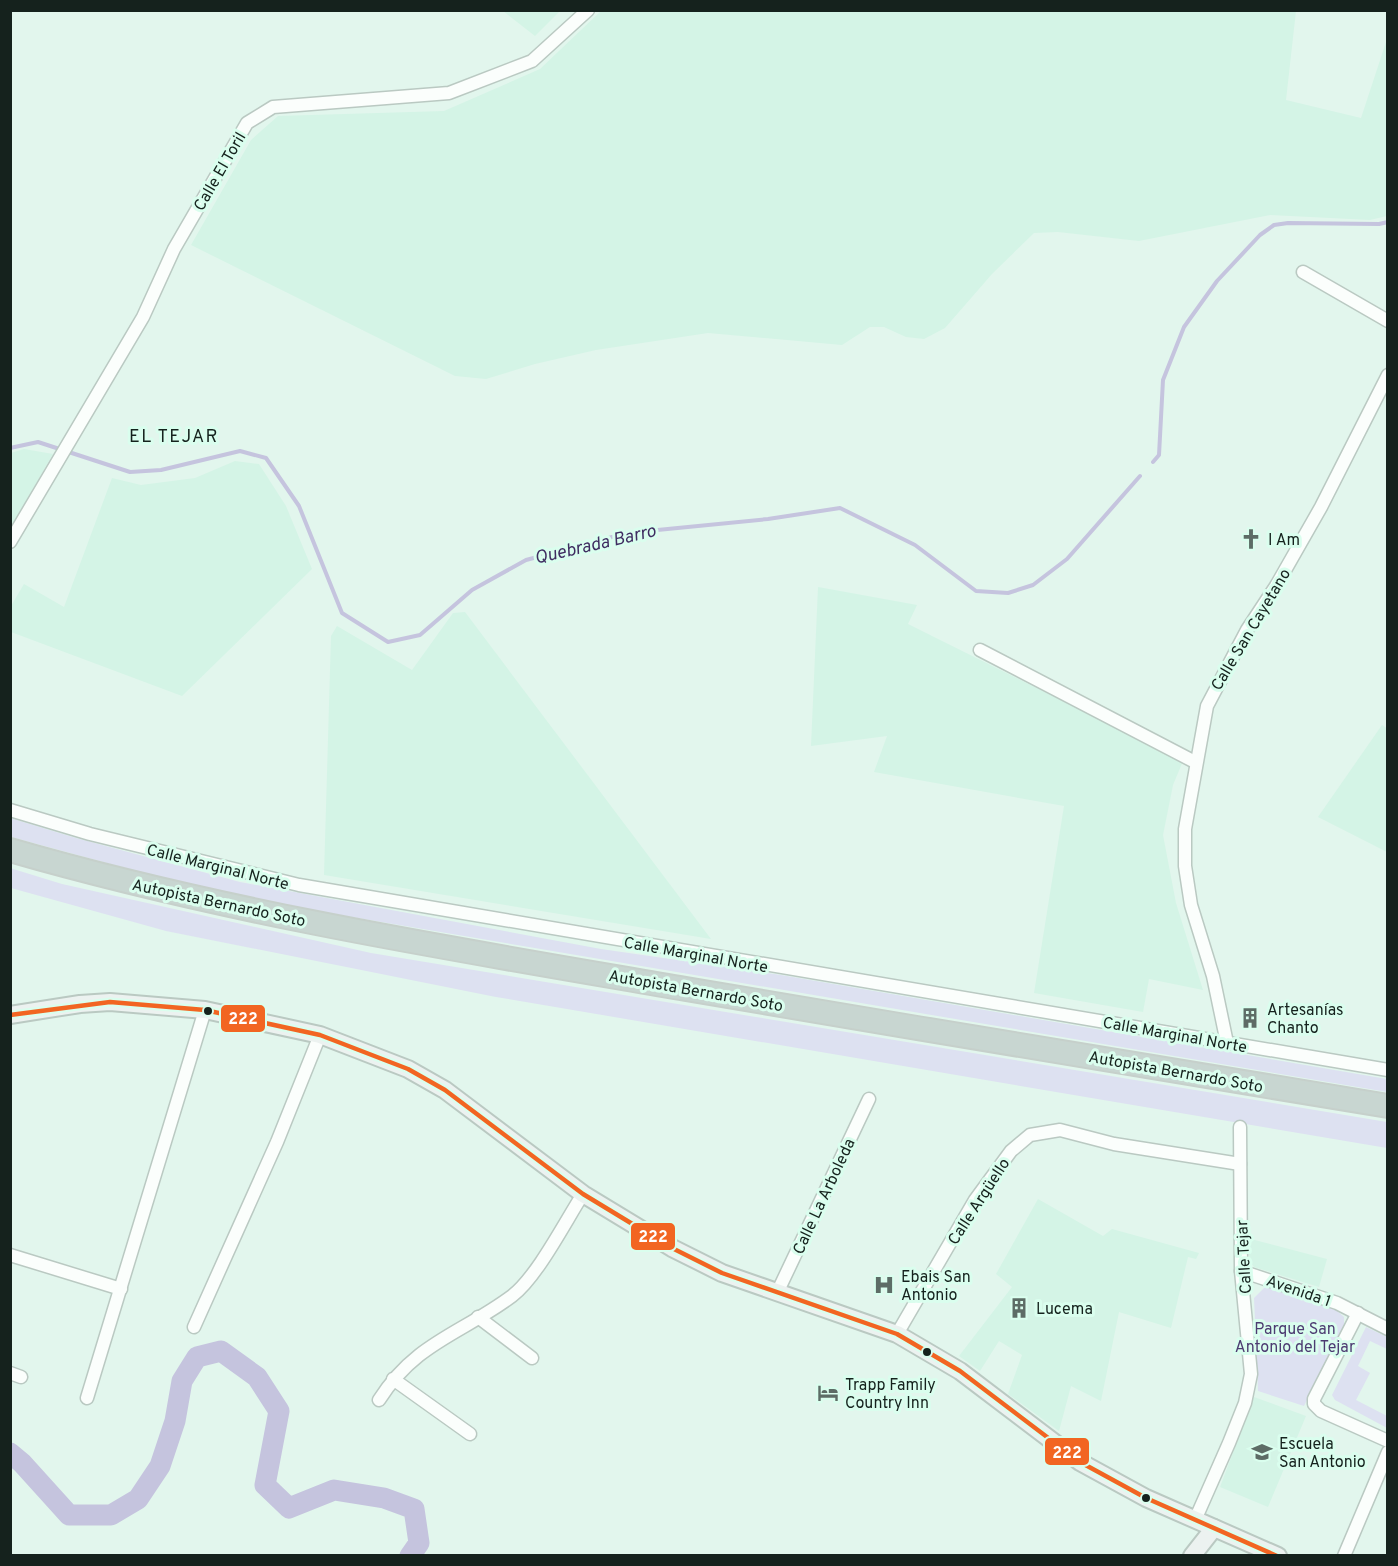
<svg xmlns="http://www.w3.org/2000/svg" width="1398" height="1566" font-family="Overpass,sans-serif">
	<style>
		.built { fill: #d4f4e6 }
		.green { fill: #dde1f1 }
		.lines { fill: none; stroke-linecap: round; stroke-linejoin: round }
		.stream { stroke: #c5c4de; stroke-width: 4 }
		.river { stroke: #c5c4de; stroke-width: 21 }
		.street-casing { stroke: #bac9c2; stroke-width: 15 }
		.secondary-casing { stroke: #bac9c2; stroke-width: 20 }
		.highway-casing { stroke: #c6d0cb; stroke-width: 26 }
		.street { stroke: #fbfefc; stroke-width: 12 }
		.secondary { stroke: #ecf2f0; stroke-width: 16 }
		.highway { stroke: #c8d6d1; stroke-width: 22 }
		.bus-1-casing { stroke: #dafeee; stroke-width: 9 }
		.bus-1 { stroke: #f26522; stroke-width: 4.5 }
		.bus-dot { fill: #15221d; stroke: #dafeee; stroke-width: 2 }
		.labels { text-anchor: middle; stroke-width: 6; stroke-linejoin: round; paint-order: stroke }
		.street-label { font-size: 16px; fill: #15221d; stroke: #dafeee }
		.poi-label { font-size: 16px; fill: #15221d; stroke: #dafeee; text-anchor: start }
		.park-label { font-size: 16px; fill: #4c3b71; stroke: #dafeee }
		.neighbourhood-label { font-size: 18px; letter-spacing: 1.5px; fill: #15221d; stroke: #dafeee }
		.water-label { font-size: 18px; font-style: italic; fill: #3f2d61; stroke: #dafeee }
		.line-badge { stroke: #dafeee; stroke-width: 2 }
		.badge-label { font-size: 16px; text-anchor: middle; font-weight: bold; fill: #fff }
	</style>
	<rect width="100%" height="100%" fill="#e2f6ed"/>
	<!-- built -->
	<g class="built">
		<path d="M503 11H560L535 36Z"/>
		<path d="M601 11H1296L1286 100 1361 118 1387 39V216L1370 220 1270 215 1139 241 1058 232 1034 233 992 274 945 328 924 339 906 337 884 327H870L842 345 708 333 596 350 535 364 486 379 455 376 191 245 251 140 278 116 444 111 540 69Z"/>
		<path d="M24 449 53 454 11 527V453Z"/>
		<path d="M235 461 259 464 286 506 312 569 182 696 11 632V606L24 584 64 607 112 478 141 485 195 478Z"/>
		<path d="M818 587 917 605 908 624 1183 761 1173 785 1163 835 1176 903 1203 990 1149 979 1143 1012 1034 993 1064 806 874 772 887 736 811 746Z"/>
		<path d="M465 612 711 939 324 875 331 636 337 626 412 670 453 613Z"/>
		<path d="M1382 725 1388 729 1387 852 1318 817Z"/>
		<path d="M1038 1199 1103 1236 1112 1229 1199 1253 1196 1259 1188 1257 1171 1328 1119 1312 1101 1401 1071 1386 1059 1431 1008 1394 1022 1355 999 1341 980 1371 959 1356 1012 1287 996 1274Z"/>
		<path d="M1247 1238 1327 1259 1319 1287 1254 1267 1250 1262Z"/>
		<path d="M1254 1397 1306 1416 1268 1507 1220 1487Z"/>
	</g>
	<!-- green -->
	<g class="green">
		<path d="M10 818 76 838 240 882 601 949 781 975 1387 1079V1092L281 905 151 875 11 837Z"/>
		<path d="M10 868 62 884 371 953 1387 1122V1148L496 997 166 931 11 888Z"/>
		<path d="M1266 1286 1336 1310 1344 1317V1327L1304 1406 1258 1391 1254 1298Z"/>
		<path d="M1366 1327 1387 1337V1349L1370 1341 1358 1366 1370 1373 1356 1400 1387 1416V1428L1335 1400 1332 1395Z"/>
	</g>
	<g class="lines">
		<!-- stream -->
		<g class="stream">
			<path d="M10 448 38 442 130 472 161 470 240 451 266 458 299 506 342 613 388 642 420 635 472 590 526 560 627 533 768 519 840 508 915 545 976 591 1008 593 1033 585 1067 559 1140 476"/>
			<path d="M1153 462 1159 455 1163 380 1184 327 1217 281 1260 235 1274 225 1288 223 1379 224 1388 222"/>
		</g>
		<!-- river -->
		<path class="river" d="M10 1453 22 1463 69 1515H111L138 1499 160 1466 175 1421 182 1381 197 1357 221 1351 257 1377 279 1411 265 1485 289 1508 334 1490 384 1498 414 1509 419 1543 410 1556"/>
		<!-- street casing -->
		<g class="street-casing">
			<g id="street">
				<path d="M1303 272 1388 321"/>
				<path d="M10 542 143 317 174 249 247 123 273 107 449 93 532 61 588 10"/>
				<path d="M980 650 1195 762"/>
				<path d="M10 810 90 834 299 885 1388 1070"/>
				<path d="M1227 1043 1213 976 1191 905 1185 866V829L1207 706 1247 630 1276 586 1321 507 1388 375"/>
				<path d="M10 1255 121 1289"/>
				<path d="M1241 1271 1337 1303 1388 1329"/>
				<path d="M777 1293 869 1099"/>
				<path d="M1358 1313 1314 1399V1404L1321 1411 1388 1441"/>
				<path d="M478 1317 532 1358"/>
				<path d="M194 1327 277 1142 320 1035"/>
				<path d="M897 1334 975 1200 1011 1151 1030 1135 1060 1130 1114 1144 1240 1164"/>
				<path d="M10 1373 21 1377"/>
				<path d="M393 1379 470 1434"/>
				<path d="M87 1398 205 1010"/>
				<path d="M379 1400C416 1342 461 1334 512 1296 537 1277 565 1222 583 1194"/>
				<path d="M1195 1520 1229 1443 1245 1403 1251 1374 1241 1271 1240 1127"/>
				<path d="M1344 1556 1388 1452"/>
			</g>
		</g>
		<!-- secondary casing -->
		<g class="secondary-casing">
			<g id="secondary">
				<path d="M10 1015 80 1004 110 1002 205 1010 320 1035 408 1069 445 1090 583 1194 672 1248 722 1273 897 1334 960 1371 1080 1462 1146 1498 1278 1556"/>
				<path d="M1192 1556 1214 1528"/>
			</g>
		</g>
		<!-- highway casing -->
		<g class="highway-casing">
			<path id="highway" d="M10 850C232 914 459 950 686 989 920 1028 1153 1069 1388 1106"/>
		</g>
		<!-- street -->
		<use href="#street" class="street"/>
		<!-- secondary -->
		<use href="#secondary" class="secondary"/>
		<!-- highway -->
		<use href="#highway" class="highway"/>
		<!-- bus-1 casing -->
		<g class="bus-1-casing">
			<path id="bus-1" d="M10 1015 110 1002 205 1010 320 1035 408 1069 445 1090 583 1194 672 1248 722 1273 897 1334 960 1371 1080 1462 1146 1498 1277 1556"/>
		</g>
		<!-- bus-1 -->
		<use href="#bus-1" class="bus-1"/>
	</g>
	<!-- icons -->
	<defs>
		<g id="church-bare" transform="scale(1.62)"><path d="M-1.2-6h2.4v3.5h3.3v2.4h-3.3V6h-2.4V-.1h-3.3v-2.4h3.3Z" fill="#5d6c66" stroke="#dafeee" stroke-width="2.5" paint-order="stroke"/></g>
		<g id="building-bare" transform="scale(1.62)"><path d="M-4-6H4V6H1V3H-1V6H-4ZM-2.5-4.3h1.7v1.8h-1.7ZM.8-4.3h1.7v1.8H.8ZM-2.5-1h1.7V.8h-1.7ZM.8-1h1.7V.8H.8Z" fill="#5d6c66" stroke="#dafeee" stroke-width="2.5" paint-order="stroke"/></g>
		<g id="hospital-bare" transform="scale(1.62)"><path d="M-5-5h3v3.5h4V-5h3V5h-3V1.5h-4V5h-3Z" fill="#5d6c66" stroke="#dafeee" stroke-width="2.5" paint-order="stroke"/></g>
		<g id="hotel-bare" transform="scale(1.62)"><path d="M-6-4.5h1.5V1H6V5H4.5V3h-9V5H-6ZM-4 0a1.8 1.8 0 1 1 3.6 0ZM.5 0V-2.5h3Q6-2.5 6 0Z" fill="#5d6c66" stroke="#dafeee" stroke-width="2.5" paint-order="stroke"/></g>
		<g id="school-bare" transform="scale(1.62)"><path d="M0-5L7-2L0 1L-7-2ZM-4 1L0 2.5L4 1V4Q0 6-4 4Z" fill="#5d6c66" stroke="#dafeee" stroke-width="2.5" paint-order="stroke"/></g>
	</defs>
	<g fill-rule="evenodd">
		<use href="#church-bare" x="1251" y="539"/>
		<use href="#building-bare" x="1250" y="1018"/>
		<use href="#hospital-bare" x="884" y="1285"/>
		<use href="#building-bare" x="1019" y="1308"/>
		<use href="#hotel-bare" x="828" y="1393"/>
		<use href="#school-bare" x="1262" y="1452"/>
	</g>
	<!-- markers -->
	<g class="bus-dot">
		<circle cx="208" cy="1011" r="5"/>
		<circle cx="927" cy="1352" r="5"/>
		<circle cx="1146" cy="1498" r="5"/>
	</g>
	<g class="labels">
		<!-- street labels -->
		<g class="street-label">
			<text transform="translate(219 171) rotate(-60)" y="6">Calle El Toril</text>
			<text transform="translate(1250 629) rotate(-59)" y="6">Calle San Cayetano</text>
			<text transform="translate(218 866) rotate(14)" y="6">Calle Marginal Norte</text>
			<text transform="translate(219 902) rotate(12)" y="6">Autopista Bernardo Soto</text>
			<text transform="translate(696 954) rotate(10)" y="6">Calle Marginal Norte</text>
			<text transform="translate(696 990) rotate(10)" y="6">Autopista Bernardo Soto</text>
			<text transform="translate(1175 1034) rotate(10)" y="6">Calle Marginal Norte</text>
			<text transform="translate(1176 1071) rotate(10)" y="6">Autopista Bernardo Soto</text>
			<text transform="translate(823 1196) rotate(-65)" y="6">Calle La Arboleda</text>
			<text transform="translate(978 1201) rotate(-57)" y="6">Calle Argüello</text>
			<text transform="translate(1243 1257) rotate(-93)" y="6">Calle Tejar</text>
			<text transform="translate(1299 1290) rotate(19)" y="6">Avenida 1</text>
		</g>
		<!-- poi labels -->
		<g class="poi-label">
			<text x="1268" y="545">I Am</text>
			<text x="1267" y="1015">Artesanías<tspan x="1267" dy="18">Chanto</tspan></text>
			<text x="901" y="1282">Ebais San<tspan x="901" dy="18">Antonio</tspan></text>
			<text x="1036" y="1314">Lucema</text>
			<text x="845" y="1390">Trapp Family<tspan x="845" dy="18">Country Inn</tspan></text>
			<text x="1279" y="1449">Escuela<tspan x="1279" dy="18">San Antonio</tspan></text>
		</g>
		<!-- park labels -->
		<g class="park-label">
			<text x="1295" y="1334">Parque San<tspan x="1295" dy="18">Antonio del Tejar</tspan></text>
		</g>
		<!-- neighbourhood labels -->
		<g class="neighbourhood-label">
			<text x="174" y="442">EL TEJAR</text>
		</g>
		<!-- water labels -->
		<g class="water-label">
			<text transform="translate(595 544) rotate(-13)" y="6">Quebrada Barro</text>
		</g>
	</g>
	<g class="line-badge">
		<rect x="220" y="1004" width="46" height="29" rx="6" fill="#f26522"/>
		<rect x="630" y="1222" width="46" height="29" rx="6" fill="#f26522"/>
		<rect x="1044" y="1437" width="46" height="29" rx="6" fill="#f26522"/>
	</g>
	<g class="badge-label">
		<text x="243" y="1024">222</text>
		<text x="653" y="1242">222</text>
		<text x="1067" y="1458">222</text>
	</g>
	<!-- border -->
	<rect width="1398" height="1566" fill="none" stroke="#15221d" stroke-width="24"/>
</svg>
